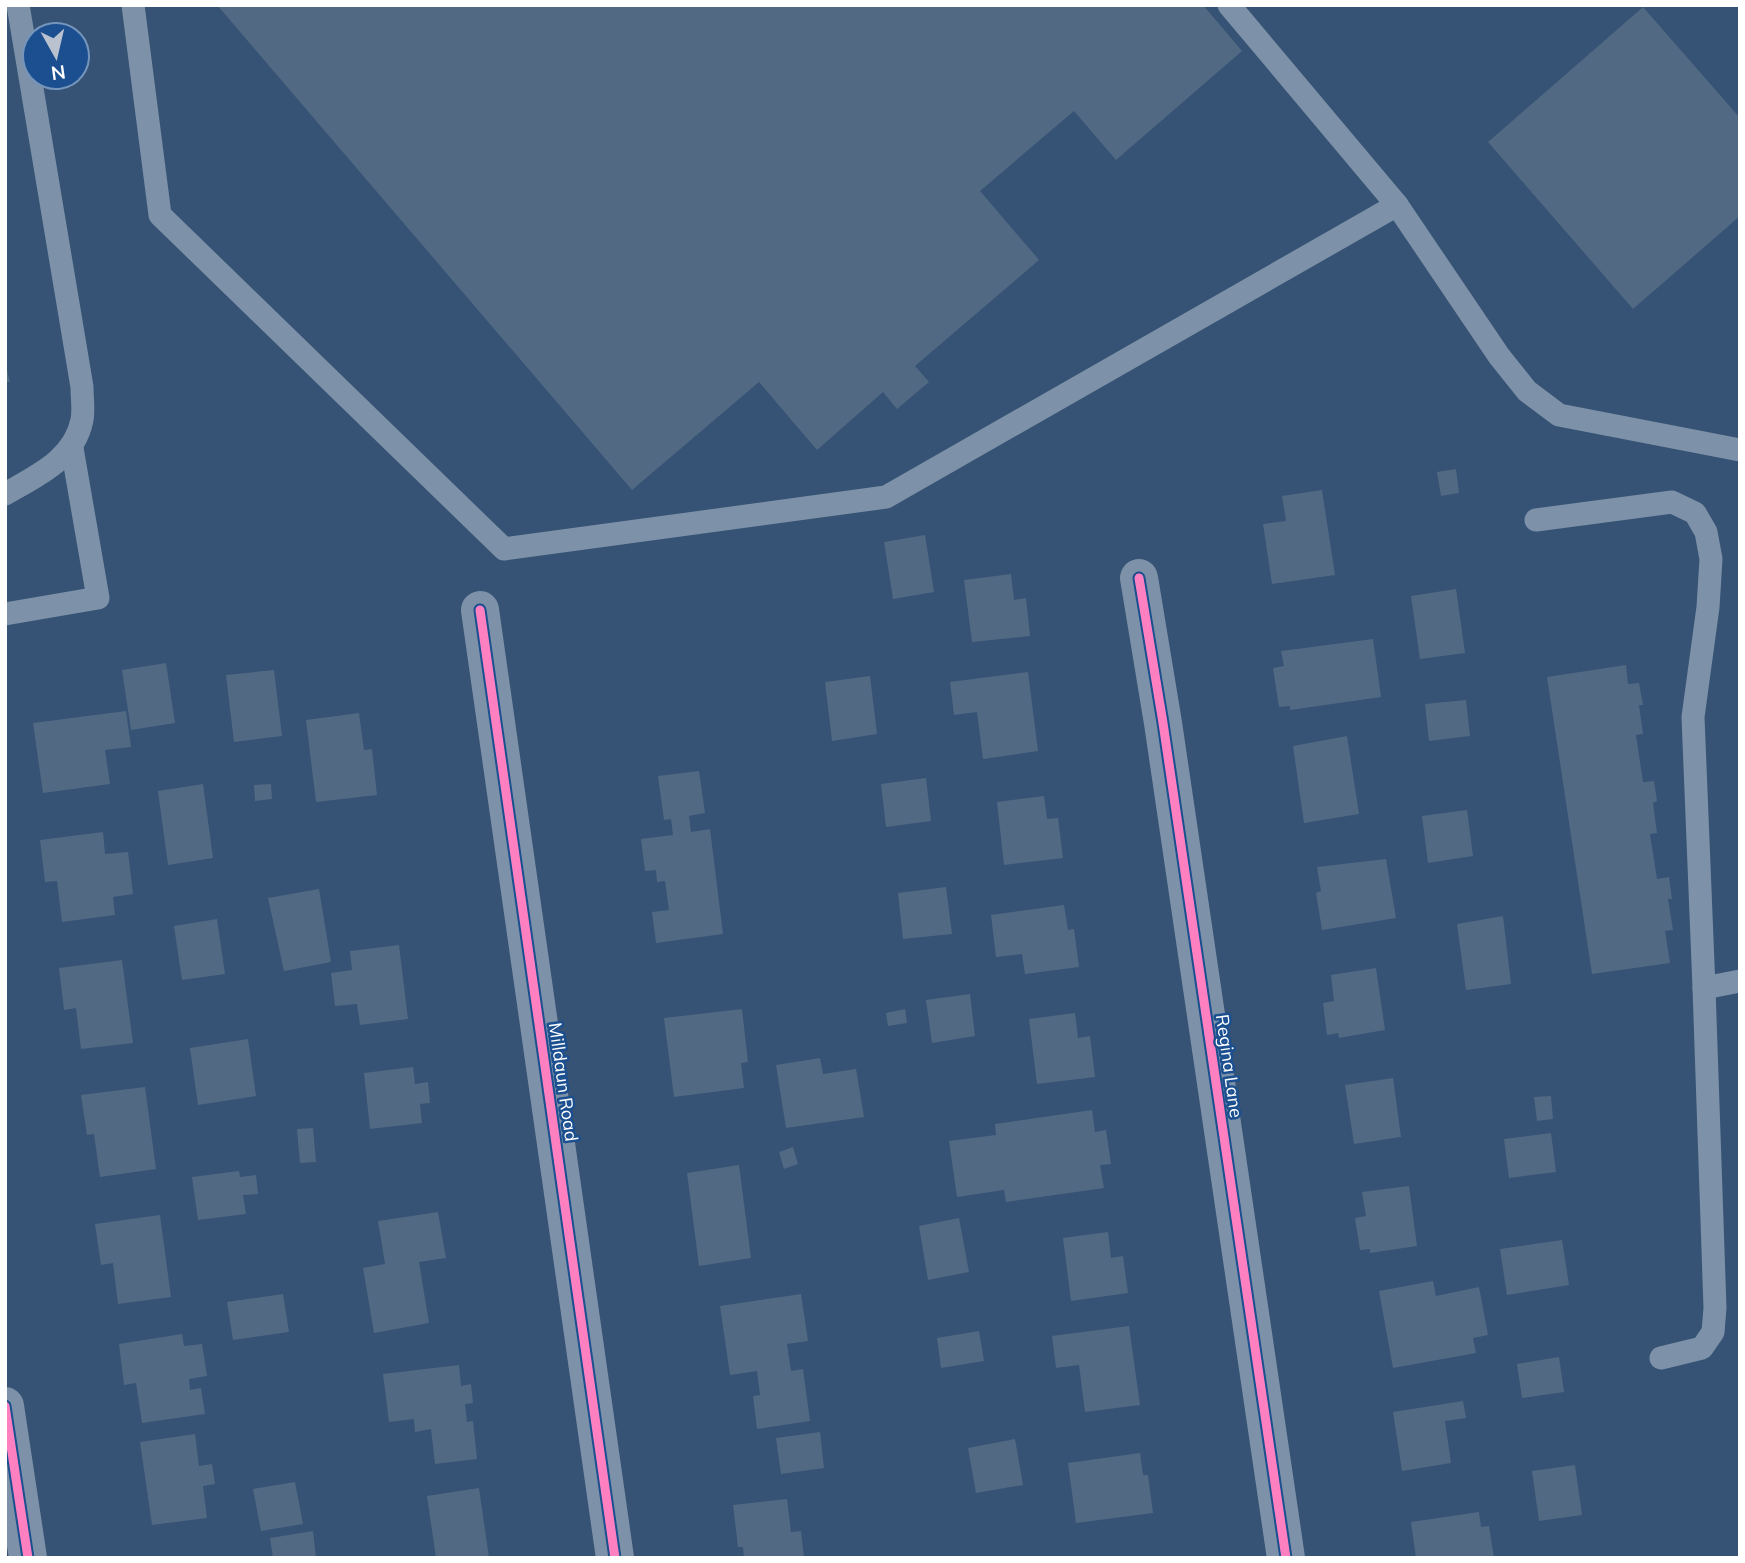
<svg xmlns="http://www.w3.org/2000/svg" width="1745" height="1563" font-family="Mulish,sans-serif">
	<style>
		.building { fill: #526984 }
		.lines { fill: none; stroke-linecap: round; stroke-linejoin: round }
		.lane { stroke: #7d92a8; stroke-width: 23 }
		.street { stroke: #7d92a8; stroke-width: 38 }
		.cycleway-casing { stroke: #1b4f8f; stroke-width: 13 }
		.cycleway { stroke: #ff80c0; stroke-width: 9 }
		.labels { text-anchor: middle; stroke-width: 5; stroke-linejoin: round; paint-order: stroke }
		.street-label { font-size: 18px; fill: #fff; stroke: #1b4f8f }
	</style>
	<rect width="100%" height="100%" fill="#365274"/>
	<!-- building -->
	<g class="building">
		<path d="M217 5H1203L1242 51 1116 160 1074 111 980 191 1039 260 915 366 929 382 897 409 883 392 817 450 759 382 632 490Z"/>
		<path d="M1643 7 1740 118V216L1633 309 1488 142Z"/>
		<path d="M5 363 10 382H5Z"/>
		<path d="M1456 469 1459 493 1441 496 1437 472Z"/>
		<path d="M1322 490 1335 575 1272 584 1263 524 1286 521 1282 496Z"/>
		<path d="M925 535 934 592 893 599 884 542Z"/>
		<path d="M1011 574 1014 600 1026 598 1030 636 972 642 964 580Z"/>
		<path d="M1456 589 1465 653 1420 659 1411 596Z"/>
		<path d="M1373 639 1381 697 1290 710V706L1279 707 1273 668 1284 666 1281 651Z"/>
		<path d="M166 663 175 723 131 730 122 670Z"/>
		<path d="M1626 665 1628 684 1639 683 1643 705H1639L1643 734 1636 735 1643 782 1654 781 1657 801 1653 803 1657 833 1650 834 1657 879 1669 877 1672 899H1668L1673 930 1665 931 1670 963 1592 974 1547 677Z"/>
		<path d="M274 670 282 736 234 742 226 675Z"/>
		<path d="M1028 672 1038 751 983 759 977 712 954 715 950 682Z"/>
		<path d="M870 676 877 734 832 741 825 682Z"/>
		<path d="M1466 700 1470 736 1429 741 1425 704Z"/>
		<path d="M126 711 131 747 105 750 110 784 43 793 33 723Z"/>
		<path d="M359 713 364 750 372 749 377 795 316 802 306 720Z"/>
		<path d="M1347 736 1359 814 1304 823 1293 746Z"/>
		<path d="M699 771 705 813 689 816 691 832 710 829 723 934 656 943 652 912 669 910 665 881 657 882 656 870 645 871 641 839 673 835 671 819 664 820 658 776Z"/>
		<path d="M926 778 931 821 886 827 881 784Z"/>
		<path d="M203 784 213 858 168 865 158 791Z"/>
		<path d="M271 784 272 799 255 801 254 785Z"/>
		<path d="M1044 796 1047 819 1058 818 1063 858 1004 865 997 802Z"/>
		<path d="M1467 810 1473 856 1428 863 1422 816Z"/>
		<path d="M103 832 105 854 128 852 133 894 113 897 115 915 62 922 57 881 45 882 40 840Z"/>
		<path d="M1386 859 1396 918 1322 930 1316 893 1321 891 1317 867Z"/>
		<path d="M946 887 952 934 903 939 898 893Z"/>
		<path d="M319 889 331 962 284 971 268 898Z"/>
		<path d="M1064 905 1068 930 1074 929 1079 967 1025 974 1022 954 996 957 991 915Z"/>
		<path d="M1503 916 1511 984 1466 990 1457 924Z"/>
		<path d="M217 919 225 974 182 980 174 926Z"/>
		<path d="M399 945 408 1019 360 1025 357 1004 335 1006 331 973 352 970 350 951Z"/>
		<path d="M122 960 133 1043 81 1049 76 1008 64 1010 59 968Z"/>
		<path d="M1376 968 1385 1030 1339 1038 1338 1033 1327 1035 1323 1003 1334 1001 1331 975Z"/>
		<path d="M970 994 975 1036 932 1043 926 1000Z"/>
		<path d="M742 1009 748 1062 741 1063 744 1088 674 1097 664 1018Z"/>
		<path d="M905 1009 907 1023 888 1026 886 1013Z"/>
		<path d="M1075 1013 1078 1038 1090 1036 1095 1077 1037 1084 1029 1019Z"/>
		<path d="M248 1039 256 1096 198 1105 190 1048Z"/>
		<path d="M820 1058 823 1074 856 1069 864 1117 786 1128 776 1065Z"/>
		<path d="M413 1067 415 1084 428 1082 430 1103 420 1104 422 1123 370 1129 364 1073Z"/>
		<path d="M1393 1078 1401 1137 1354 1144 1345 1085Z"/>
		<path d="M145 1087 156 1169 100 1177 94 1134 87 1135 81 1095Z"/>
		<path d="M1551 1096 1553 1119 1537 1121 1534 1097Z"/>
		<path d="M1092 1110 1095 1132 1106 1130 1111 1164 1100 1165 1104 1188 1006 1202 1004 1190 957 1197 949 1141 996 1135 995 1124Z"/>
		<path d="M313 1128 316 1162 300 1163 297 1129Z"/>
		<path d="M1551 1133 1556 1172 1509 1178 1504 1139Z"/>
		<path d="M793 1147 798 1164 784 1169 779 1152Z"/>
		<path d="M739 1165 751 1258 699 1266 687 1173Z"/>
		<path d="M239 1171 240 1177 256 1175 258 1194 243 1195 246 1214 198 1220 192 1177Z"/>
		<path d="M1409 1186 1417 1246 1370 1253V1249L1360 1250 1355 1218 1366 1216 1362 1192Z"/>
		<path d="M438 1212 446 1258 419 1262 429 1323 374 1333 363 1268 385 1264 378 1221Z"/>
		<path d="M160 1215 171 1297 118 1304 113 1263 101 1265 95 1224Z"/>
		<path d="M959 1218 969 1272 928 1280 919 1226Z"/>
		<path d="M1108 1232 1111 1258 1123 1256 1128 1293 1071 1301 1063 1238Z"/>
		<path d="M1562 1240 1569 1285 1507 1295 1500 1249Z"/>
		<path d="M1433 1281 1436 1296 1479 1287 1488 1335 1473 1338 1476 1353 1393 1368 1379 1291Z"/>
		<path d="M283 1294 289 1332 233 1340 227 1302Z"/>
		<path d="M801 1294 808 1341 787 1344 791 1371 803 1369 810 1421 757 1429 753 1396 760 1395 757 1371 730 1375 720 1306Z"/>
		<path d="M1129 1326 1140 1405 1085 1412 1079 1365 1056 1368 1052 1336Z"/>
		<path d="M979 1331 984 1361 941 1368 937 1338Z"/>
		<path d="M182 1334 184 1346 202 1344 207 1376 189 1379 190 1390 201 1388 205 1414 142 1423 136 1383 124 1385 119 1344Z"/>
		<path d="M1559 1357 1564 1392 1522 1398 1517 1364Z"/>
		<path d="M459 1365 461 1386 471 1384 473 1403 465 1404 467 1422 473 1421 477 1459 435 1464 431 1429 415 1432 414 1419 389 1422 383 1374Z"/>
		<path d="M1463 1401 1466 1418 1445 1421 1451 1463 1402 1471 1393 1412Z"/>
		<path d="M820 1432 824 1468 781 1474 776 1438Z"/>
		<path d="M195 1434 199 1466 212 1464 215 1484 203 1486 207 1518 152 1525 140 1442Z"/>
		<path d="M1015 1439 1023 1485 976 1493 968 1448Z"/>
		<path d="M1140 1453 1143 1475H1148L1153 1513 1076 1523 1068 1463Z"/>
		<path d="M1575 1465 1582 1515 1539 1521 1532 1471Z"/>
		<path d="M295 1482 303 1524 261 1531 253 1489Z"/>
		<path d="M479 1488 489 1558H436L427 1496Z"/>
		<path d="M787 1499 791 1532 801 1531 804 1558H744L743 1547H738L733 1505Z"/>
		<path d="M1479 1512 1481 1527 1489 1526 1494 1558H1416L1411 1522Z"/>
		<path d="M313 1531 316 1558H273L270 1538Z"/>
	</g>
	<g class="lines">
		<!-- lane -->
		<g class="lane">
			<path d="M133 5 160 215 504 549 886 497 1397 205"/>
			<path d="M1229 5 1397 205 1499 356 1527 391 1559 415 1740 450"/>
			<path d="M5 494C36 476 74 460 82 420 84 410 82 398 82 387L18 5"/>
			<path d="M1536 520 1672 502 1695 513 1706 532 1711 559 1708 607 1693 717 1704 988 1740 981"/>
			<path d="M5 614 98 598 72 448"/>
			<path d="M1661 1358 1702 1348 1713 1332 1715 1308 1704 988"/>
		</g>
		<!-- street -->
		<g class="street">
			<path d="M1139 578 1163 723 1286 1558"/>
			<path d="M480 610 615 1558"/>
			<path d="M5 1406 28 1558"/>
		</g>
		<!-- cycleway casing -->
		<g class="cycleway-casing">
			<g id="cycleway">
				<path d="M1139 578 1163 723 1286 1558"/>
				<path d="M480 610 615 1558"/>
				<path d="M5 1406 28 1558"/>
			</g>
		</g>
		<!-- cycleway -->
		<use href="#cycleway" class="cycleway"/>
	</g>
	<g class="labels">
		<!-- street labels -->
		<g class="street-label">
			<text transform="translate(1229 1066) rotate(82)" y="6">Regina Lane</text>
			<text transform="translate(563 1082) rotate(82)" y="6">Milldaun Road</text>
		</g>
	</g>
	<!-- border -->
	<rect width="1745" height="1563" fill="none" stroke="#ffffff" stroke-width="14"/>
	<!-- north arrow -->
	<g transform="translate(56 56) rotate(172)"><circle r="33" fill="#1b4f8f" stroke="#7695bc" stroke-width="2"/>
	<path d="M0-5L12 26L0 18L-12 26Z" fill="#b9c2ce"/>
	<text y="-10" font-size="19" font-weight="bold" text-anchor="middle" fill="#ffffff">N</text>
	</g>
</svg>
